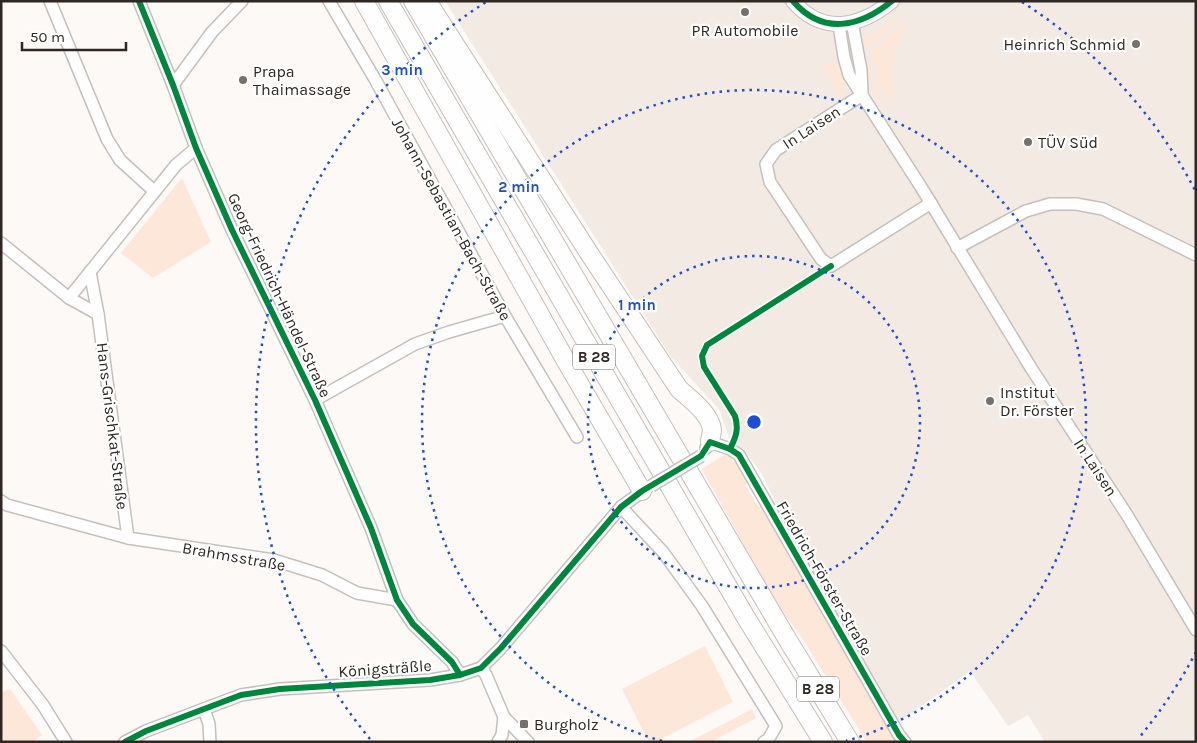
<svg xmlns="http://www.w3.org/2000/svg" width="1197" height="743" font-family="Karla,sans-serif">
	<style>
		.built { fill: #f3eae3 }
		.green { fill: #fde7d9 }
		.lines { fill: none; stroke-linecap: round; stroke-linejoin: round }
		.minor-casing { stroke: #c4c0bc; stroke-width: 14 }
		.tertiary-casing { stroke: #c4c0bc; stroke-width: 16 }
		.primary-casing { stroke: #c4c0bc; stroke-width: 20 }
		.trunk-casing { stroke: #c4c0bc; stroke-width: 20 }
		.minor { stroke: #fffefe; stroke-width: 11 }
		.tertiary { stroke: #fffefe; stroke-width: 14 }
		.primary { stroke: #fffefe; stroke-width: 18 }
		.trunk { stroke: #fffefe; stroke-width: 18 }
		.minor-bridge-casing { stroke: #c4c0bc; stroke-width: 14; stroke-linecap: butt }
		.minor-bridge { stroke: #fffefe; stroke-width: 11 }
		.cycleway-casing { stroke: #fff; stroke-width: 9 }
		.cycleway { stroke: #00873e; stroke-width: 6 }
		.ring { fill: none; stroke: #1d4ed8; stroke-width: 2.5; stroke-dasharray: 2.5 5 }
		.poi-dot { fill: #76706d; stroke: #fff; stroke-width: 2 }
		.labels { text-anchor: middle; stroke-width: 4.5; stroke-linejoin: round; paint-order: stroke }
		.shield { fill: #fff; stroke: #6d6865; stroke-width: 1 }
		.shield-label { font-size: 15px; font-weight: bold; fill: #2e2723 }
		.poi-label { font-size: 16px; fill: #2e2723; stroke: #fff; text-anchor: start }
		.street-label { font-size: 16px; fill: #2e2723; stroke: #fff }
		.centre { fill: #1d4ed8; stroke: #fff; stroke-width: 2.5 }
		.ring-label { font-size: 15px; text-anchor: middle; font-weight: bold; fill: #1d4ed8; stroke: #fff; stroke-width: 4.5; stroke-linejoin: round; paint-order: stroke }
	</style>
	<rect width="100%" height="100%" fill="#fcf9f7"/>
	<!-- built -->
	<path class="built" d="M445 1H1196V742H1045L1028 715 1008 726 970 671 899 722 795 541 761 472 744 450 730 440 719 409 671 357Z"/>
	<!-- green -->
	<g class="green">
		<path d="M900 18 901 20 868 47 863 48V42L866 38Z"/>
		<path d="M906 22 907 25 897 47 892 66 893 105 880 82 871 54 872 50Z"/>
		<path d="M865 57 876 84 890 109 889 110 872 86 863 58Z"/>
		<path d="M839 61C842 72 848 86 840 96L823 67 824 64Z"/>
		<path d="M182 178 211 242 153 278 121 253Z"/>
		<path d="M724 455 730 456 748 482 745 485 758 506H762L897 742H867L802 638 773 598 702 469Z"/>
		<path d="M705 646 733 702 655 742H649L622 689Z"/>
		<path d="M10 689 42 735 33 742H1V692Z"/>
		<path d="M752 709 756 718 711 742H689Z"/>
	</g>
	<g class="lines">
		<!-- minor casing -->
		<g class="minor-casing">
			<g id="minor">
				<path d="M50 1 107 139 120 160 154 191"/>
				<path d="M139 1 173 85 196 148 232 230 315 400 371 528 397 600 413 624 452 662 460 675"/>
				<path d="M329 1 376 81 505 316 577 437"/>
				<path d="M852 22 861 70 862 93"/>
				<path d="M839 25 844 57 849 75 921 187 1031 368 1127 515 1196 630"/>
				<path d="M173 85 212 32 242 1"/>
				<path d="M862 95 776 150 766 164 770 182 821 259 831 266 931 203"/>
				<path d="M1 243 69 298 98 314"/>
				<path d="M957 248 1026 211 1050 204H1076L1103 209 1196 255"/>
				<path d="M90 272 98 314 128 538"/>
				<path d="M69 298 176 165 196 148"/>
				<path d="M315 400 415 344 449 332 505 316"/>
				<path d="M706 448 710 442 730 449 739 455 899 735 905 742"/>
				<path d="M1 501 7 505 128 538 274 560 322 575 357 593 397 600"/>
				<path d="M621 507 663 552 702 606 776 726 768 740 764 742"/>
				<path d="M1 651 43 705 66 742"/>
				<path d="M481 668 486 675 504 717 528 742"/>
				<path d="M204 709 209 724 210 742"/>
				<path d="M125 742 146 731 241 695 280 689 430 680 460 675 481 668 501 648 621 507 647 488"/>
				<path d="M498 742 502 735 504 717"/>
			</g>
		</g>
		<!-- tertiary casing -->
		<g class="tertiary-casing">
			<path id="tertiary" d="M793 1C822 35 859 28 892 1"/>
		</g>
		<!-- primary casing -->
		<g class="primary-casing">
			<g id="primary">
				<path d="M364 1 566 361 642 491"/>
				<path d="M427 1 589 253 679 389C690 399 710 413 712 430 712 433 710 439 710 442"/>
			</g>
		</g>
		<!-- trunk casing -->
		<g class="trunk-casing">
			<g id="trunk">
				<path d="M388 1 745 616 823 742"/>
				<path d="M413 1 786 637 850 742"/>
			</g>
		</g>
		<!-- minor -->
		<use href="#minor" class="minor"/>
		<!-- tertiary -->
		<use href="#tertiary" class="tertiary"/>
		<!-- primary -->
		<use href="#primary" class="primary"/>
		<!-- trunk -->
		<use href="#trunk" class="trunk"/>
		<!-- minor-bridge casing -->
		<g class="minor-bridge-casing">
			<path id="minor-bridge" d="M651 486 701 456"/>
		</g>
		<!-- minor-bridge -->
		<use href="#minor-bridge" class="minor-bridge"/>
		<!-- cycleway casing -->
		<g class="cycleway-casing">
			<g id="cycleway">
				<path d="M139 1 173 85 196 148 232 230 315 400 371 528 397 600 413 624 452 662 460 675"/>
				<path d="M793 1C822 35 859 28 892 1"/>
				<path d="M730 449C736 437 739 429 735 416L704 367 702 356 707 345 831 266"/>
				<path d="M125 742 146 731 241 695 280 689 430 680 460 675 481 668 501 648 621 507 642 491 701 456 710 442 730 449 739 455 899 735 905 742"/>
			</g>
		</g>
		<!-- cycleway -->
		<use href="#cycleway" class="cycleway"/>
	</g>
	<!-- distance rings -->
	<g class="ring">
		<circle cx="754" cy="422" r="166"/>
		<path d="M662 741A332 332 0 1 1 846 741"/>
		<path d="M1196 652A498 498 0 0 1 1138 739M370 739A498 498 0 0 1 486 2M1022 2A498 498 0 0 1 1196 192"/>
	</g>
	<!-- markers -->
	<g class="poi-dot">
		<circle cx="745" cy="12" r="5"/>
		<circle cx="1136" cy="44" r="5"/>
		<circle cx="243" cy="80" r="5"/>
		<circle cx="1028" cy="142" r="5"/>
		<circle cx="990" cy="401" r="5"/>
		<rect x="519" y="719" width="10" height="10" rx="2.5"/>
	</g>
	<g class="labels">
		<!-- shield labels -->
		<g class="shield">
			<rect x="573" y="344.5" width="42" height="25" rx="4"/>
			<rect x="797" y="676.5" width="42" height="25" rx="4"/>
		</g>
		<g class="shield-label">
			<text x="594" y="362">B 28</text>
			<text x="818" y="694">B 28</text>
		</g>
		<!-- poi labels -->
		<g class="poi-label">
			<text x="745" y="36" text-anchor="middle">PR Automobile</text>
			<text x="1126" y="50" text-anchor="end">Heinrich Schmid</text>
			<text x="253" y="77">Prapa<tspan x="253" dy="18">Thaimassage</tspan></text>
			<text x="1038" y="148">TÜV Süd</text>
			<text x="1000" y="398">Institut<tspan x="1000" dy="18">Dr. Förster</tspan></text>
			<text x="534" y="730">Burgholz</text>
		</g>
		<!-- street labels -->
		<g class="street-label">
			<text transform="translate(811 127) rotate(-33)" y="6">In Laisen</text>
			<text transform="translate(452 219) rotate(61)" y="6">Johann-Sebastian-Bach-Straße</text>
			<text transform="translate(280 295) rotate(65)" y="6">Georg-Friedrich-Händel-Straße</text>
			<text transform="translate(113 426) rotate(83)" y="6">Hans-Grischkat-Straße</text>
			<text transform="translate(1096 467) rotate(57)" y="6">In Laisen</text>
			<text transform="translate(234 556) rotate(10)" y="6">Brahmsstraße</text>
			<text transform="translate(825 578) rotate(60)" y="6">Friedrich-Förster-Straße</text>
			<text transform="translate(385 668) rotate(-4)" y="6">Königsträßle</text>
		</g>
	</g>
	<circle cx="754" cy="422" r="8" class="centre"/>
	<g class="ring-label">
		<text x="402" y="75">3 min</text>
		<text x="519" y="192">2 min</text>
		<text x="637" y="310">1 min</text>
	</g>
	<!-- border -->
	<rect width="1197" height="743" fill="none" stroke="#2e2723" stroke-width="5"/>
	<!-- scale -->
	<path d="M22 42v8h104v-8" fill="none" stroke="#2e2723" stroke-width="2.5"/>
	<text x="30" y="42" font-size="15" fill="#2e2723" stroke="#ffffff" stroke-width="4" paint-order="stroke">50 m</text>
</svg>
